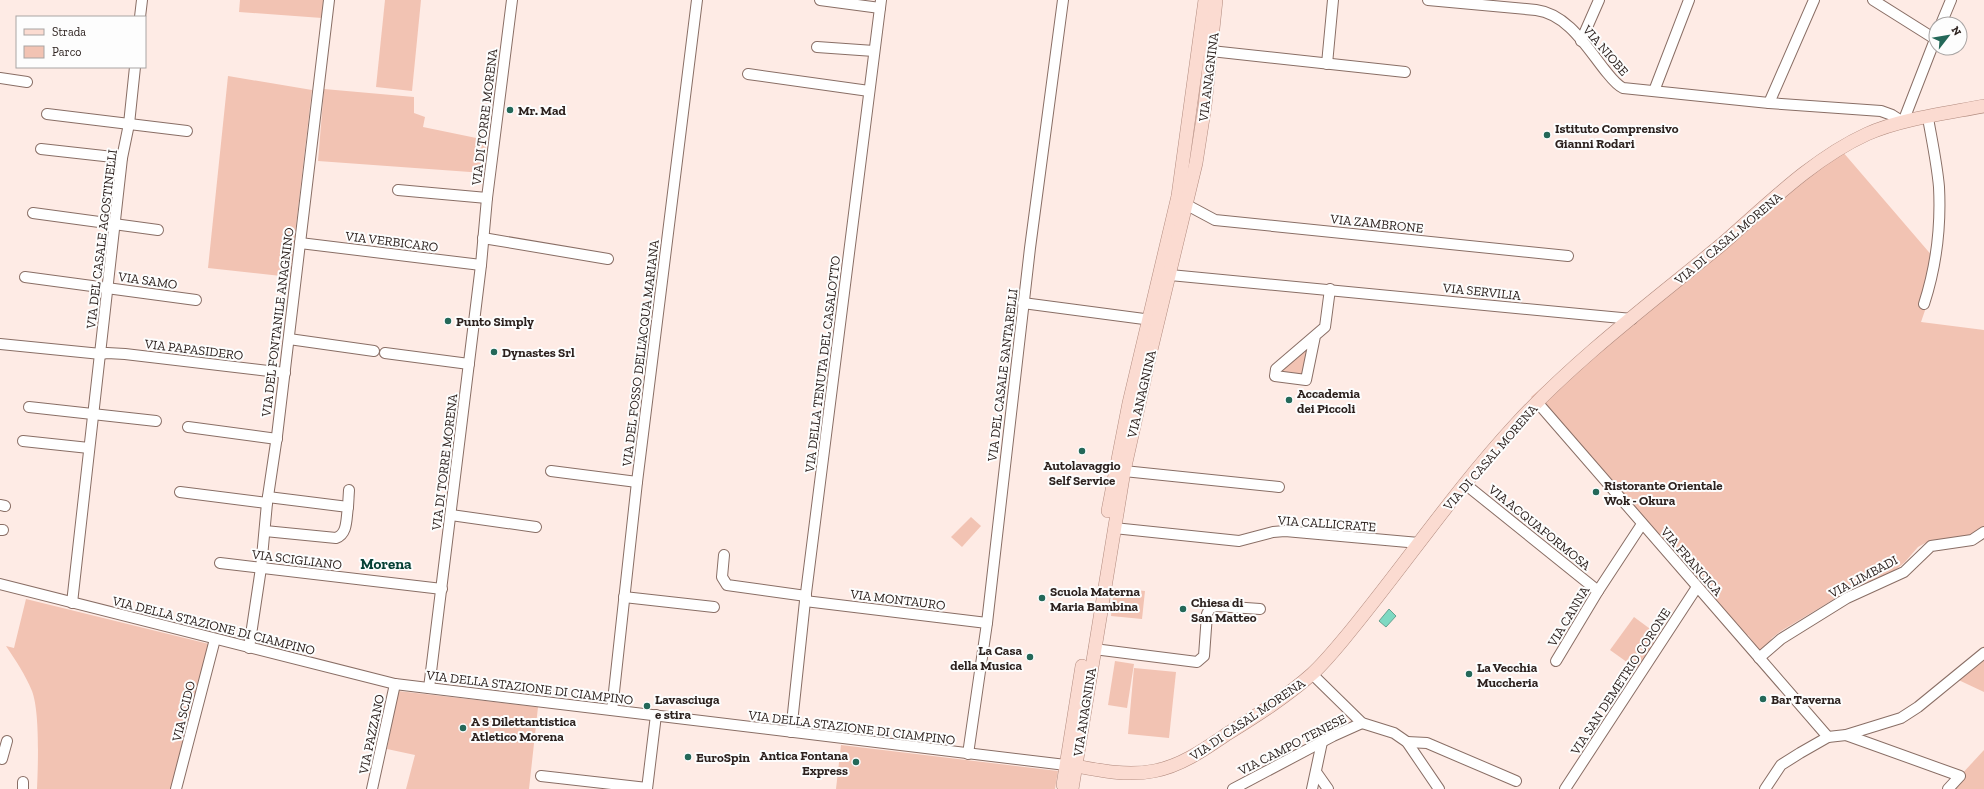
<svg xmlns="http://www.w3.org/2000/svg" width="1984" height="789" font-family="'Zilla Slab',serif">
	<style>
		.green { fill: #f2c3b3 }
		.water { fill: #7ed9c2; stroke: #65a291 }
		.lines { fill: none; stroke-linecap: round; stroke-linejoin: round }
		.minor-casing { stroke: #896e65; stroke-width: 12 }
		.major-casing { stroke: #b18a7e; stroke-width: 14 }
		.minor { stroke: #fff; stroke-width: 10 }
		.major { stroke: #fbdbd1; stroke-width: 13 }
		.poi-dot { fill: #246859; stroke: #fdfdfd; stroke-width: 1.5 }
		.labels { text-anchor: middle; stroke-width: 4; stroke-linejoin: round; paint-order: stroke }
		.street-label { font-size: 13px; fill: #2c211e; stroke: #fdfdfd }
		.poi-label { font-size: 13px; font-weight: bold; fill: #2c211e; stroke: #fdfdfd; text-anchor: start }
		.quarter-label { font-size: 15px; font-weight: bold; fill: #064136; stroke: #fdfdfd }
	</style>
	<rect width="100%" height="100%" fill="#feebe5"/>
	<!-- green -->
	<g class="green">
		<path d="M240 0H323L322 18 239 12Z"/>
		<path d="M385 0H421L412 91 376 87Z"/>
		<path d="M228 76 312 90 290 277 208 268Z"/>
		<path d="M324 89 414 97V113L425 117 423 127 486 140 484 173 318 161Z"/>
		<path d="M1836 144 1934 258 1932 290 1921 322 1984 330V528L1976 534 1929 541 1918 547 1905 562 1893 572 1846 592 1781 631 1772 638 1761 653 1748 635 1742 639 1531 397 1660 287Z"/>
		<path d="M1303 350H1308L1303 375 1279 374 1280 370Z"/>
		<path d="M971 517 981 526 962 547 951 537Z"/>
		<path d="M1114 588 1145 591 1142 619 1111 616Z"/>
		<path d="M26 599 209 644 173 789H37C38 766 40 712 32 691 25 674 16 661 6 646L14 648Z"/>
		<path d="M1634 617 1661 637 1638 670 1610 650Z"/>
		<path d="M1984 646V692L1950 676Z"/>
		<path d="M1115 661 1134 664 1127 708 1108 705Z"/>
		<path d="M1134 668 1176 672 1169 738 1128 734Z"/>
		<path d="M398 691 538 707 529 789H406L415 755 387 749Z"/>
		<path d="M841 745 1058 771 1055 789H836Z"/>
		<path d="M1984 750V789H1948Z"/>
	</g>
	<!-- water -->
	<path class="water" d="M1389 609 1396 616 1386 627 1379 621Z"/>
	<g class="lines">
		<!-- minor casing -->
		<g class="minor-casing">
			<g id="minor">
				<path d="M820 0 880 8"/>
				<path d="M1428 0 1536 10C1567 14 1586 46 1604 69 1610 76 1615 84 1623 88L1769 103 1881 111 1892 115 1903 122 1936 37"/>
				<path d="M1873 0 1935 39"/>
				<path d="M140 17 142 0"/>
				<path d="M1941 24 1951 0"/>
				<path d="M1581 41 1599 0"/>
				<path d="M817 47 874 51"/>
				<path d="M1211 51 1405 72"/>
				<path d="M1327 64 1333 0"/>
				<path d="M748 74 869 91"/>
				<path d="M0 78 27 82"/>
				<path d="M1654 91 1689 0"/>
				<path d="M1769 103 1814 0"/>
				<path d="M47 114 187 131"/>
				<path d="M41 149 122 158"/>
				<path d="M398 190 487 198"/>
				<path d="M1187 205 1215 220 1568 256"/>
				<path d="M33 213 158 230"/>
				<path d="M483 238 608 259"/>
				<path d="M300 243 481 265"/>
				<path d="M1170 275 1632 319"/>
				<path d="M25 277 196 300"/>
				<path d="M1023 303 1144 319 1149 318"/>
				<path d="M1924 304C1936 267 1941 226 1939 187 1937 164 1932 141 1928 118"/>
				<path d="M1315 336 1306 380 1275 376 1276 369 1325 327 1330 289"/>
				<path d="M289 339 374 351"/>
				<path d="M0 344 101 354 107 353 125 354 285 373"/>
				<path d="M385 353 469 364"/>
				<path d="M1537 402 1828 737"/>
				<path d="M29 407 156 421"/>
				<path d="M188 427 277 439"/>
				<path d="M23 441 89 448"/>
				<path d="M551 471 637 482"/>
				<path d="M1124 471 1279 487"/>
				<path d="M1465 484 1598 591"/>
				<path d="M180 492 267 503"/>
				<path d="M0 505 5 506"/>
				<path d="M348 507 349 490"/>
				<path d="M451 515 536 527"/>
				<path d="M1114 528 1239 541 1273 532 1285 531 1419 543"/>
				<path d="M0 530H3"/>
				<path d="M265 531 336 538C348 534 346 518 348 507L268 497"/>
				<path d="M724 555 722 577 727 585 806 596"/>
				<path d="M220 563 442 589"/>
				<path d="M0 584 395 684 1074 766"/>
				<path d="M624 597 714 607"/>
				<path d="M805 601 987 623"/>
				<path d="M72 603 122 158 129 124 135 67"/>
				<path d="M249 648 261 568 267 503 277 436 329 0"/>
				<path d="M1094 649 1197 662 1204 656 1207 614 1210 608 1217 606 1260 609"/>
				<path d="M1759 658 1781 639 1847 598 1904 572 1931 546 1972 540 1984 532"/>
				<path d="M1556 661 1598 591 1642 524"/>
				<path d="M1312 674 1362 723 1394 733 1407 742 1439 789"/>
				<path d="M429 688 481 265 487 198 512 0"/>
				<path d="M612 710 637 482 697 0"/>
				<path d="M791 732 805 601 881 0"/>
				<path d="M1846 735 1960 776 1948 789"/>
				<path d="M1407 742 1427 743 1516 781"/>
				<path d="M968 754 987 623 1030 248 1063 0"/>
				<path d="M2 759 7 741"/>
				<path d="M1316 772 1328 789"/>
				<path d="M541 776 647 788"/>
				<path d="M23 789V782"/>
				<path d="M176 789 215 639"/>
				<path d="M372 789 395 684"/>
				<path d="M647 789 656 715"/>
				<path d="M1233 789 1333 736 1362 723"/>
				<path d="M1312 789 1322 742"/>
				<path d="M1565 789 1697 587"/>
				<path d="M1765 789 1781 765 1800 753 1828 737 1846 735 1901 718 1918 707 1984 653"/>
			</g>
		</g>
		<!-- major casing -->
		<g class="major-casing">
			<g id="major">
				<path d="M1108 511 1129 403 1178 196 1205 0"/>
				<path d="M1076 766C1101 771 1128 776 1154 771 1181 766 1205 749 1227 734 1256 716 1286 697 1312 674 1323 664 1333 652 1343 640 1402 569 1454 491 1517 423 1577 358 1653 301 1721 245 1766 206 1812 159 1867 134 1900 119 1948 113 1984 106"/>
				<path d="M1063 785 1082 666"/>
				<path d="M1072 789 1124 471 1151 350 1196 163 1205 105 1216 0"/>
			</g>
		</g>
		<!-- minor -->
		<use href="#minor" class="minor"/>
		<!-- major -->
		<use href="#major" class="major"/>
	</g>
	<!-- markers -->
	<g class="poi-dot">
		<circle cx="510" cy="110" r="4"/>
		<circle cx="1547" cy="135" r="4"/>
		<circle cx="448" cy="321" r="4"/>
		<circle cx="494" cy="352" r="4"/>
		<circle cx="1289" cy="400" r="4"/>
		<circle cx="1082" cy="451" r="4"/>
		<circle cx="1596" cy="492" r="4"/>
		<circle cx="1042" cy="598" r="4"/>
		<circle cx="1183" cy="609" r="4"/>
		<circle cx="1030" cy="657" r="4"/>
		<circle cx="1469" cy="674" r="4"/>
		<circle cx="1763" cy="699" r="4"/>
		<circle cx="647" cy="706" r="4"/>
		<circle cx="463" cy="728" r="4"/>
		<circle cx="688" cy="757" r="4"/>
		<circle cx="856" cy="762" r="4"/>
	</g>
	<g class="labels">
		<!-- street labels -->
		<g class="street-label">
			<text transform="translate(1606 50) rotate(49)" y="5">VIA NIOBE</text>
			<text transform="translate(1208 77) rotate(-83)" y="5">VIA ANAGNINA</text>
			<text transform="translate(484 117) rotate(-83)" y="5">VIA DI TORRE MORENA</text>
			<text transform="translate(1377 223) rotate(6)" y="5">VIA ZAMBRONE</text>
			<text transform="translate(1728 238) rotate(-40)" y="5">VIA DI CASAL MORENA</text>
			<text transform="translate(101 239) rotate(-83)" y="5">VIA DEL CASALE AGOSTINELLI</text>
			<text transform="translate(392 241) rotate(7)" y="5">VIA VERBICARO</text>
			<text transform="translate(148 280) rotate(8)" y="5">VIA SAMO</text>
			<text transform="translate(1482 291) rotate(6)" y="5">VIA SERVILIA</text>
			<text transform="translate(277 322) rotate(-83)" y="5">VIA DEL FONTANILE ANAGNINO</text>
			<text transform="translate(194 349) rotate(7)" y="5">VIA PAPASIDERO</text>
			<text transform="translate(640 353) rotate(-83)" y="5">VIA DEL FOSSO DELL'ACQUA MARIANA</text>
			<text transform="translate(822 364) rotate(-83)" y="5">VIA DELLA TENUTA DEL CASALOTTO</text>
			<text transform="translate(1002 375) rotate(-83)" y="5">VIA DEL CASALE SANTARELLI</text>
			<text transform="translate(1141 394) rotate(-77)" y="5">VIA ANAGNINA</text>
			<text transform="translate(1490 457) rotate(-49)" y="5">VIA DI CASAL MORENA</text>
			<text transform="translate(444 462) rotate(-83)" y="5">VIA DI TORRE MORENA</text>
			<text transform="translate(1327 523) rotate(4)" y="5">VIA CALLICRATE</text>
			<text transform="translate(1540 527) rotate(39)" y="5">VIA ACQUAFORMOSA</text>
			<text transform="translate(297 559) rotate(7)" y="5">VIA SCIGLIANO</text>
			<text transform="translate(1692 561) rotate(49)" y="5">VIA FRANCICA</text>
			<text transform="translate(1863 576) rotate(-28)" y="5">VIA LIMBADI</text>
			<text transform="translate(898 599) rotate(7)" y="5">VIA MONTAURO</text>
			<text transform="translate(1568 616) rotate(-59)" y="5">VIA CANNA</text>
			<text transform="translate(214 625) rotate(14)" y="5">VIA DELLA STAZIONE DI CIAMPINO</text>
			<text transform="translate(1620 681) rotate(-57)" y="5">VIA SAN DEMETRIO CORONE</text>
			<text transform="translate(530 687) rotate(7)" y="5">VIA DELLA STAZIONE DI CIAMPINO</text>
			<text transform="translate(183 711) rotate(-76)" y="5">VIA SCIDO</text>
			<text transform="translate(1084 712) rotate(-81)" y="5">VIA ANAGNINA</text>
			<text transform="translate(1247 719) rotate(-34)" y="5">VIA DI CASAL MORENA</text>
			<text transform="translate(852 727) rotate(7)" y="5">VIA DELLA STAZIONE DI CIAMPINO</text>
			<text transform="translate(371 734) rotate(-78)" y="5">VIA PAZZANO</text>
			<text transform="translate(1292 744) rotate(-27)" y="5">VIA CAMPO TENESE</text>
		</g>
		<!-- poi labels -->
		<g class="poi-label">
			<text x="518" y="115">Mr. Mad</text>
			<text x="1555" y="133">Istituto Comprensivo<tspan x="1555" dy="15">Gianni Rodari</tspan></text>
			<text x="456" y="326">Punto Simply</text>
			<text x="502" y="357">Dynastes Srl</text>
			<text x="1297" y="398">Accademia<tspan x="1297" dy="15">dei Piccoli</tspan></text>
			<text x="1082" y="470" text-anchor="middle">Autolavaggio<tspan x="1082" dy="15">Self Service</tspan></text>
			<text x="1604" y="490">Ristorante Orientale<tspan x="1604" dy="15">Wok - Okura</tspan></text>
			<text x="1050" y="596">Scuola Materna<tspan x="1050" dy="15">Maria Bambina</tspan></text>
			<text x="1191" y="607">Chiesa di<tspan x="1191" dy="15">San Matteo</tspan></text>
			<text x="1022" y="655" text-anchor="end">La Casa<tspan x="1022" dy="15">della Musica</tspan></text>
			<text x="1477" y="672">La Vecchia<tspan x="1477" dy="15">Muccheria</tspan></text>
			<text x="655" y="704">Lavasciuga<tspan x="655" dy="15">e stira</tspan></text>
			<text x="1771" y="704">Bar Taverna</text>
			<text x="471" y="726">A S Dilettantistica<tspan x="471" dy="15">Atletico Morena</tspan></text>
			<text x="848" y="760" text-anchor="end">Antica Fontana<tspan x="848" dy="15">Express</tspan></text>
			<text x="696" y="762">EuroSpin</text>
		</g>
		<!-- quarter labels -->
		<g class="quarter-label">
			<text x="386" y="569">Morena</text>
		</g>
	</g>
	<!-- legend -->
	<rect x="16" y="16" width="130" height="52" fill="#fdfdfd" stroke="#a9a5a4"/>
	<rect x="24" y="29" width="20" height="6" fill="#fbdbd1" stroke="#a9a5a4"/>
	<text x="52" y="36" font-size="12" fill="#2c211e">Strada</text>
	<rect x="24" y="46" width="20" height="12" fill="#f2c3b3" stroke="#a9a5a4"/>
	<text x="52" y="56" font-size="12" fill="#2c211e">Parco</text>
	<!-- north arrow -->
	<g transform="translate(1948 36) rotate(59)"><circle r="19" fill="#fdfdfd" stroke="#a9a5a4"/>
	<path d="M0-3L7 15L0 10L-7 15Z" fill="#246859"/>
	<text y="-6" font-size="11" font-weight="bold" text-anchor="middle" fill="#2c211e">N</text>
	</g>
</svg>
